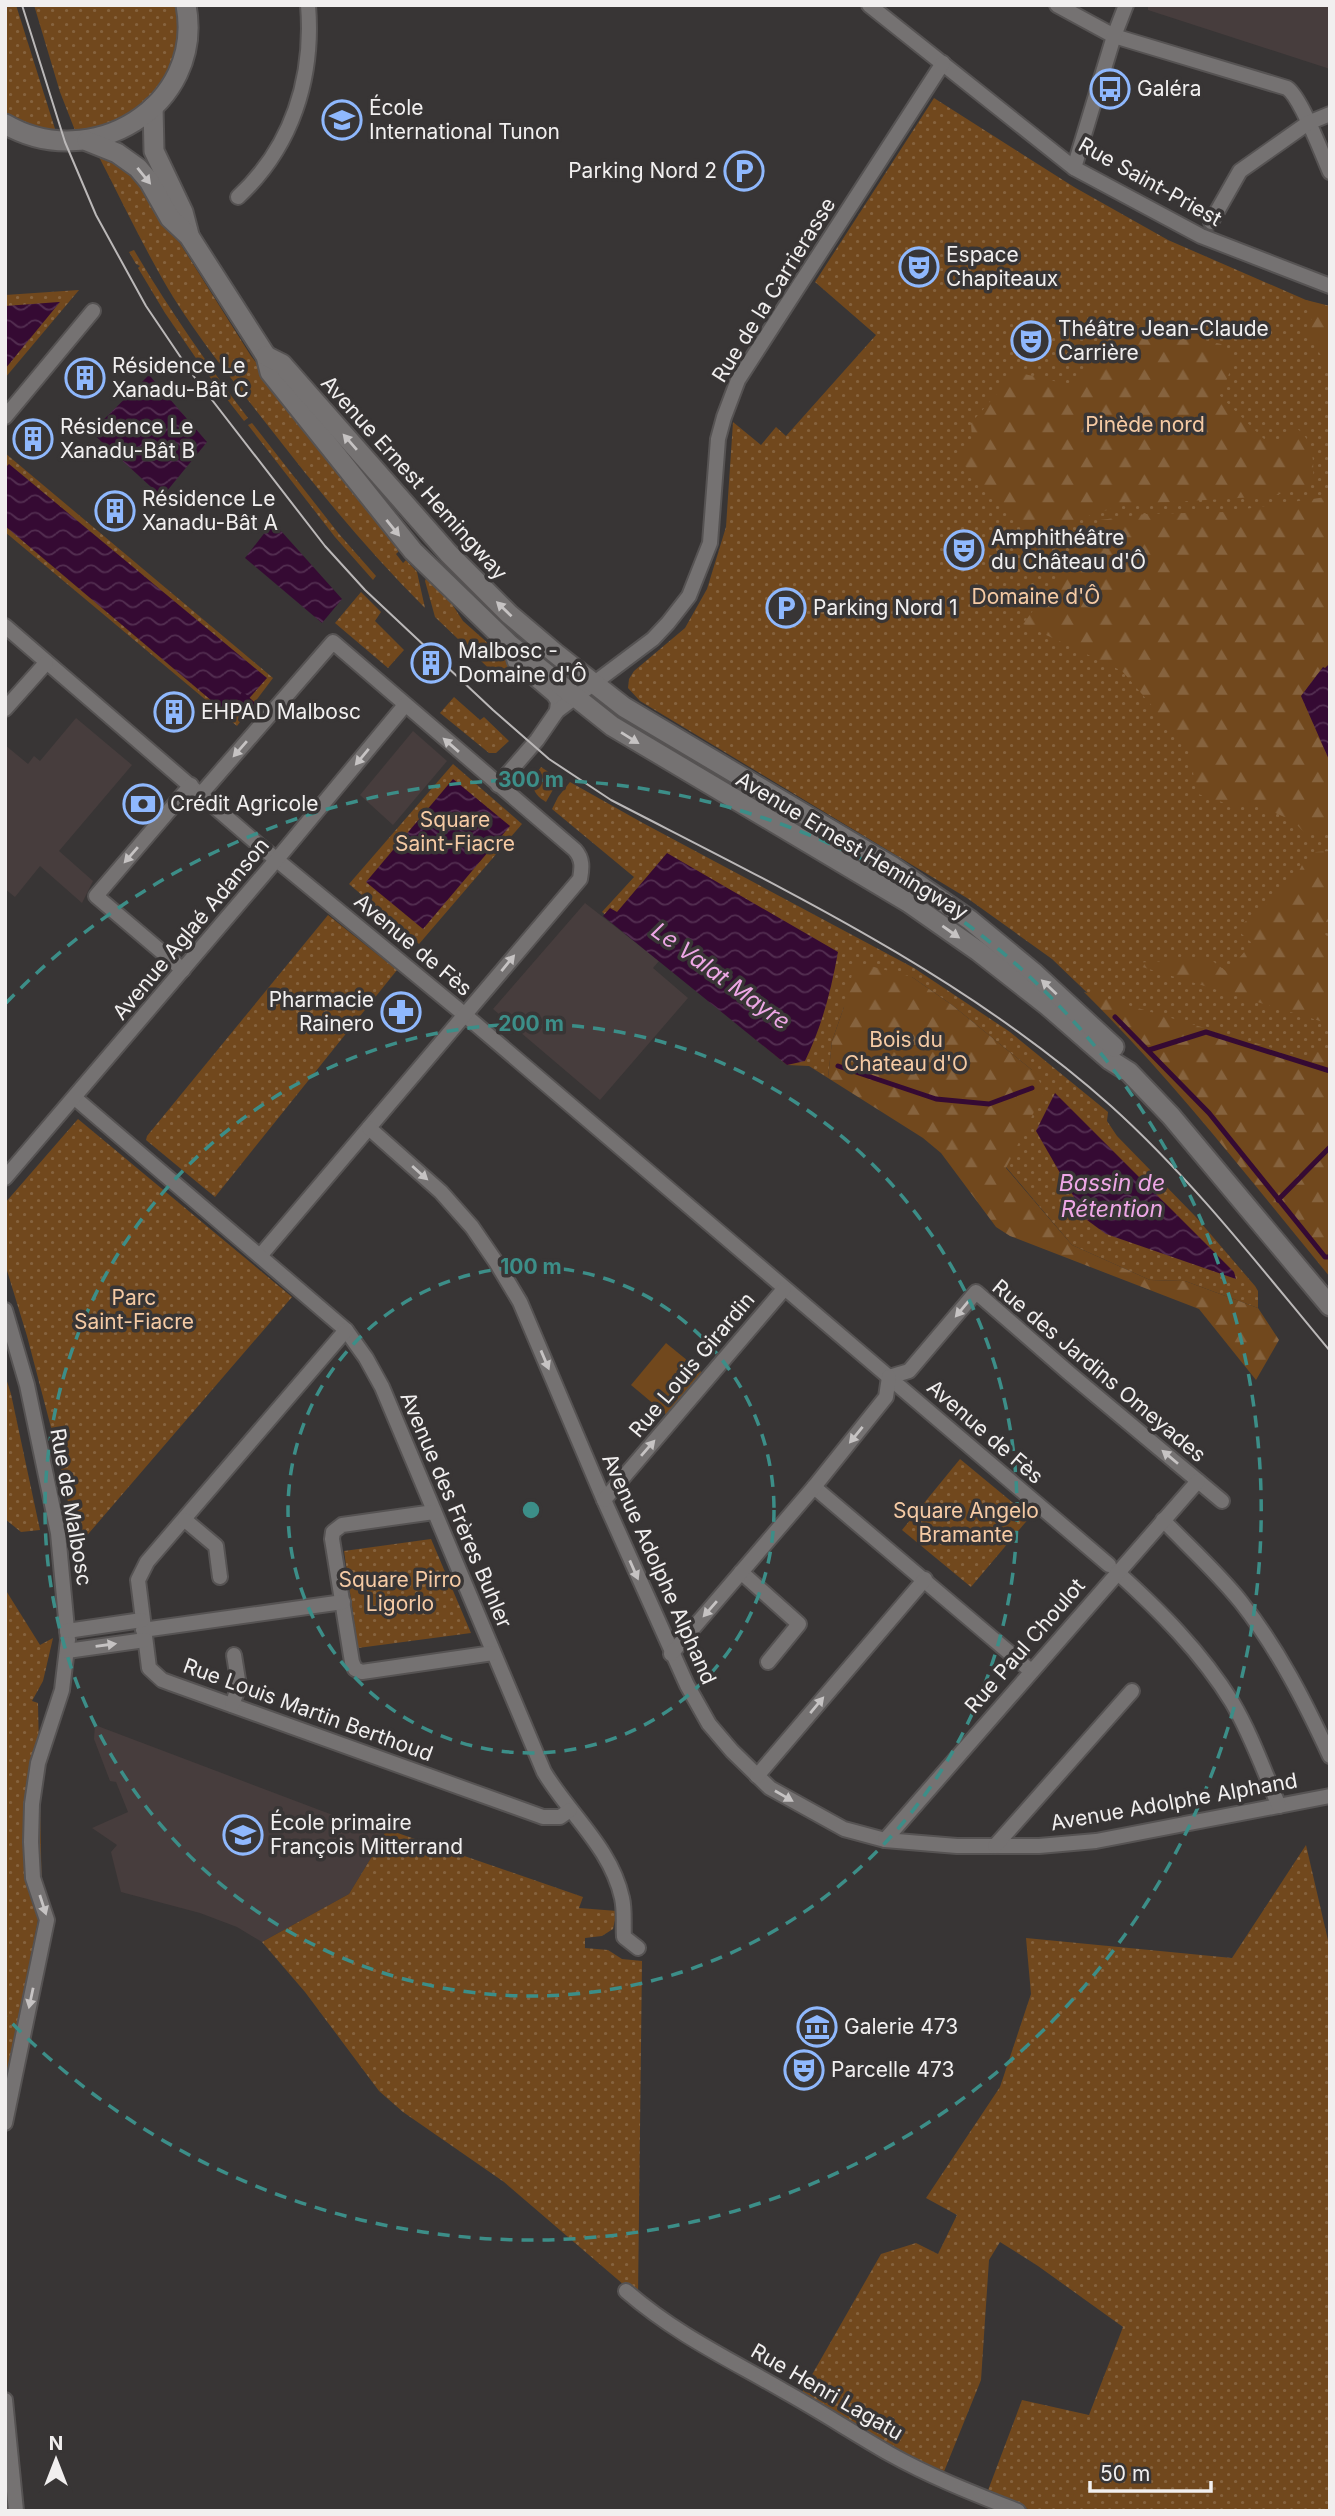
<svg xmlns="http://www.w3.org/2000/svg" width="1335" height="2516" font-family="Inter,sans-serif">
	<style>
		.built { fill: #473d3d }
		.grass { fill: url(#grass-dots) }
		.forest { fill: url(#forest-firs) }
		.garden { fill: #71481d }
		.water { fill: url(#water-waves) }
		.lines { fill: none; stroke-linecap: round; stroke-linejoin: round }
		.stream { stroke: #350a33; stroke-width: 5 }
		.street-casing { stroke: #565353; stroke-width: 18 }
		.secondary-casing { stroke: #565353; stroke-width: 23 }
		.street { stroke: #757272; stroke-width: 14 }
		.secondary { stroke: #757272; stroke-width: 19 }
		.tram { stroke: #bbb8b8; stroke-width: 2 }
		.oneway { fill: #c6c3c3 }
		.ring { fill: none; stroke: #3c8e88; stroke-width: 3.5; stroke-dasharray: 12 9 }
		.labels { text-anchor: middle; stroke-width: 7; stroke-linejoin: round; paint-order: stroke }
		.poi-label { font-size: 21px; fill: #f1efef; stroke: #383535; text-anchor: start }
		.street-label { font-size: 21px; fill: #f1efef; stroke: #383535 }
		.park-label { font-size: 21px; fill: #f5caa4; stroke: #383535 }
		.water-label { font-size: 23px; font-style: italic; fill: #eea7e6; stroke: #383535 }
		.centre { fill: #3c8e88; stroke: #383535; stroke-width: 3.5 }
		.ring-label { font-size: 21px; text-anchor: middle; font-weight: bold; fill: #3c8e88; stroke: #383535; stroke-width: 7; stroke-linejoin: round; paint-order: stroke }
	</style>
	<defs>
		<pattern id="grass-dots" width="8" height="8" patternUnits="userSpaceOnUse" patternTransform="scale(1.75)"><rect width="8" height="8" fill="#71481d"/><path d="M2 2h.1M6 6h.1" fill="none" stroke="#86633e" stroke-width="1.8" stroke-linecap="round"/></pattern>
		<pattern id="forest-firs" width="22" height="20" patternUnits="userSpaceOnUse" patternTransform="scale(1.75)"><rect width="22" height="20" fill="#71481d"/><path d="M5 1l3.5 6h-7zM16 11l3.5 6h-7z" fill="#86633e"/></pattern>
		<pattern id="water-waves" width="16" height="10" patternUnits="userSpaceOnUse" patternTransform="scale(1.75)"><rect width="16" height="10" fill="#350a33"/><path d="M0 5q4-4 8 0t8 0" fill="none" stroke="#532e51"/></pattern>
	</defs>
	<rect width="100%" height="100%" fill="#383535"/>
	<!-- built -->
	<g class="built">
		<path d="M1148 5H1330V69L1148 10Z"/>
		<path d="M76 718 132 765 59 851 93 881 82 903 40 866 15 897 5 889V745L28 764 34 756 40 761Z"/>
		<path d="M413 731 447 761 393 825 360 795Z"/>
		<path d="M585 903 659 961 653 968 688 998 600 1100 493 1009Z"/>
		<path d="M95 1725 375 1831 377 1825 386 1829 382 1840 349 1894 262 1942 237 1927 200 1913 121 1892 111 1852 117 1845 92 1828 128 1812 116 1782 110 1781 94 1739Z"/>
	</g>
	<!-- grass -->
	<g class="grass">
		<path d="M5 5H16L56 132 39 129 5 112Z"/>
		<path d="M34 5H177L178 46 165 79 143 106 113 125 76 133 60 92Z"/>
		<path d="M934 98 1074 187 1168 240 1306 300 1330 306V1073L1101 1006 1052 959 967 898 640 701 628 688 629 679 634 671 685 628 707 589 726 527 733 422 761 445 776 427 786 436 876 335 815 282Z"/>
		<path d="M98 155 127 167 144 186 251 356 389 532 386 535 399 551 396 554 403 563 406 560 417 572 425 608C370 553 321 494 273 432 239 388 204 346 175 300 146 253 123 203 98 155Z"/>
		<path d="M134 250C169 309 207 364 248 418L244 421 202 367 165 313 138 268 140 266 136 264 129 252Z"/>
		<path d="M79 290 5 378V295Z"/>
		<path d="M252 423 339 534 376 576 373 580 335 537 248 425Z"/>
		<path d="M5 453 273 678 237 726 5 532Z"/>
		<path d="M427 576 448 598 463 621 527 678 516 682H503L435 617 425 581Z"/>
		<path d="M361 592 381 612 375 621 404 650 388 668 335 623Z"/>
		<path d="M454 697 480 720 484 717 509 741 496 753H489L440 713Z"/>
		<path d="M624 719 698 764 712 769 863 855 861 861 856 862 619 726Z"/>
		<path d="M453 764 522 824 419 944 349 884Z"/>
		<path d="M541 767 559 779 546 802C529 792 531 781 541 767Z"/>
		<path d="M570 782 641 822 914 968 1010 1032 1108 1112 1107 1121 1117 1136 1195 1216 1255 1286 1258 1291V1308L1185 1281 1150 1280 1072 1245 1006 1167 1032 1070 952 1005 912 977 844 1007 832 1041 828 1078 809 1066 787 1065 602 912 634 877 552 809 558 797Z"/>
		<path d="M328 915 397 970 215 1197 146 1140 147 1136Z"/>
		<path d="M78 1119 292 1297 77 1547 59 1458 27 1336 5 1264V1203Z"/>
		<path d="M5 1375 11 1394 40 1530 21 1532 5 1519Z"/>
		<path d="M960 1459 1030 1517 971 1587 902 1530Z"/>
		<path d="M431 1539 471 1633 358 1648 344 1551Z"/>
		<path d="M5 1589 40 1645 53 1638 43 1681 32 1701 38 1703 42 1899 5 2091Z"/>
		<path d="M386 1829 583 1897 579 1908 617 1911 613 1929 602 1936 585 1938V1948L608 1950 622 1959 642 1961 638 2297 504 2182 403 2112 379 2091 305 1992 262 1942 349 1894 382 1840Z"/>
		<path d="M1306 1845 1330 1949V2511H1033L987 2493 1022 2400 1089 2415 1123 2327 1038 2266 1000 2242 989 2260 981 2380 943 2474 801 2394 881 2254 916 2243 938 2254 957 2215 926 2198 1000 2087 1031 1994 1026 1938 1232 1958Z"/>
	</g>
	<!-- forest -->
	<g class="forest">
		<path d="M1306 300 1330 309V371L1309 335 1312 322Z"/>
		<path d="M1131 323 1221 344 1233 360 1228 377 1219 395 1265 440H1282L1295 427C1314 440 1314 460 1313 482L1294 491 1271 496 1123 505 1076 520 1038 539 955 456 972 441 971 423 1016 372 1075 386 1110 343Z"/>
		<path d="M1330 492V663L1325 669 1323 667 1301 696 1330 762V829L1306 834 1293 821 1260 806H1234L1198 794 1194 781 1191 751 1122 671 1023 624 1100 520 1145 514 1225 512 1326 497Z"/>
		<path d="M1330 851V915L1321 930 1330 939V1024L1129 963 1210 959 1227 972 1252 943 1236 929 1281 893 1296 877 1303 863 1316 852Z"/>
		<path d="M855 962 912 977 952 1005 1032 1070 1045 1090 1006 1168 1072 1245 1150 1280 1185 1281 1258 1308 1279 1340 1256 1380 1199 1309 1010 1236 996 1227 941 1153 923 1138 828 1078 832 1041 844 1007Z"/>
		<path d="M1084 992 1302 1057 1322 1050 1330 1052V1277C1250 1180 1173 1080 1084 992Z"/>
	</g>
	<!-- garden -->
	<path class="garden" d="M666 1343 704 1374 668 1416 631 1385Z"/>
	<!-- water -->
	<g class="water">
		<path d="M59 302H60L5 369V306Z"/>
		<path d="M149 375 207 442 162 497 91 432Z"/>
		<path d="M9 464 267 678 232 718 5 526V468Z"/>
		<path d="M273 522 342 599 322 623 245 558Z"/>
		<path d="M1330 663V762L1301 696 1323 667 1325 668Z"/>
		<path d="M453 779 510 826 423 929 366 882Z"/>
		<path d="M667 853 838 952C831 991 822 1026 805 1061L787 1065 603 916 610 908 617 912Z"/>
		<path d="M1055 1093 1234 1272 1236 1279 1106 1234 1087 1220 1036 1131Z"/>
	</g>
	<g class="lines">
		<!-- stream -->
		<g class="stream">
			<path d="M243 695 257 708"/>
			<path d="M1115 1017 1209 1113 1325 1257H1330"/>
			<path d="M1149 1050 1206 1032 1330 1071"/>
			<path d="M838 1066 936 1099 989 1104 1032 1088"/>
			<path d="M1278 1200 1330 1147"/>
		</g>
		<!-- street casing -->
		<g class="street-casing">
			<g id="street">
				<path d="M869 5 1074 168 1201 236 1330 286"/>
				<path d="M1057 5 1114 36 1287 88C1301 97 1322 154 1330 172"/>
				<path d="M1074 168 1114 36 1126 5"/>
				<path d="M238 197C292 147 314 78 308 5"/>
				<path d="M1211 222 1240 171 1308 123 1330 114"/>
				<path d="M5 417 93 311"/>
				<path d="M5 626 260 846 465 1015 889 1377"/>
				<path d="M510 645 515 662 554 695 558 701 557 711"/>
				<path d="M5 709 46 663"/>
				<path d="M498 785 537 740 557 711 653 639 668 623 689 596 710 543 718 439 724 417 738 380 943 63"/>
				<path d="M201 794 333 642 575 850C583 859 582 868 580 879L260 1256"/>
				<path d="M183 970 96 896 191 785"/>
				<path d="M75 1098 346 1330 366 1358 382 1387 544 1772C570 1815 611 1848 622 1898 625 1911 623 1925 624 1937L638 1948"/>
				<path d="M369 1128 441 1192 472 1227 496 1262 520 1302 604 1500 687 1685 709 1724 732 1751 770 1788 844 1829 885 1840 957 1846H1039L1096 1841 1330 1796"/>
				<path d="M5 1178 283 852 405 705"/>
				<path d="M5 1310 27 1385 58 1533 68 1640 62 1690 38 1763 32 1804 31 1842 33 1878 47 1920 5 2123"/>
				<path d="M346 1330 147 1562 138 1580 149 1668 162 1680 170 1683 543 1817H560L570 1810"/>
				<path d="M889 1377 909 1371 976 1292 1069 1373 1222 1501"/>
				<path d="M899 1386 1109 1565"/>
				<path d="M814 1487 1031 1671"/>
				<path d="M604 1500 784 1289"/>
				<path d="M434 1512 342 1525 333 1532 332 1539 352 1662 355 1669 362 1672 493 1653"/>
				<path d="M185 1520 216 1546 220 1577"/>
				<path d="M1163 1520C1189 1547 1218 1573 1241 1602 1278 1649 1305 1702 1330 1756"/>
				<path d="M741 1572 799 1624 768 1662"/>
				<path d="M1117 1572C1160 1611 1201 1652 1232 1702 1251 1734 1264 1771 1279 1806"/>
				<path d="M143 1630 343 1602"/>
				<path d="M67 1631 142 1620"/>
				<path d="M67 1651 145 1640"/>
				<path d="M671 1654 814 1487 886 1397 889 1377"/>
				<path d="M232 1705 239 1686 234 1655"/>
				<path d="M757 1776 925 1579"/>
				<path d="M885 1840 1198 1481"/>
				<path d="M995 1846 1132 1691"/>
				<path d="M626 2291C677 2335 727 2358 784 2391 820 2411 855 2434 890 2454 931 2477 975 2494 1018 2511"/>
				<path d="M5 2400 16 2511"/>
			</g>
		</g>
		<!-- secondary casing -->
		<g class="secondary-casing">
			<g id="secondary">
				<path d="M153 107 154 151 183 212 189 235"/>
				<path d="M5 124C90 174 205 107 186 5"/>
				<path d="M87 141 117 153 138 168 149 181 170 218 189 236 266 356 270 372 413 551 510 645 612 726 908 902 978 951 1048 1006 1110 1060 1129 1072 1171 1116 1330 1306"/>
				<path d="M266 356 282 364 449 554 509 614 555 653 624 707 893 867 970 920 1033 972 1114 1047"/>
			</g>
		</g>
		<!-- street -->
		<use href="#street" class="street"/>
		<!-- secondary -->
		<use href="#secondary" class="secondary"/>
		<!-- tram -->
		<path class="tram" d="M22 5 65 142 96 215 146 306 192 374 325 546 365 590 493 710 549 759 611 800C785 890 964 975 1111 1106 1192 1179 1260 1267 1330 1351"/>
	</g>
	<!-- one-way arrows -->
	<defs><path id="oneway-solid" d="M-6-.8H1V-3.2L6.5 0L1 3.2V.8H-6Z" transform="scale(1.75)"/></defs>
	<g class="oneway">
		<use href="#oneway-solid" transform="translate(144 176) rotate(51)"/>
		<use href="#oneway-solid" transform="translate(350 442) rotate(-131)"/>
		<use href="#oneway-solid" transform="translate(393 528) rotate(51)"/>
		<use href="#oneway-solid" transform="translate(504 609) rotate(-136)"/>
		<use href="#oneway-solid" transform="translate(630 738) rotate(32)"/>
		<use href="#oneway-solid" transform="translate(451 745) rotate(-139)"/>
		<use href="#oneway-solid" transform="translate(240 749) rotate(131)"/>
		<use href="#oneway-solid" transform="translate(362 757) rotate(130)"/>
		<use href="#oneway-solid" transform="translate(131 855) rotate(131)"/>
		<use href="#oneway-solid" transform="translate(951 932) rotate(35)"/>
		<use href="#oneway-solid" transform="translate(508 963) rotate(-51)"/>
		<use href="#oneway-solid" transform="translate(1049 987) rotate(-137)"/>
		<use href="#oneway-solid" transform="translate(420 1173) rotate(42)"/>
		<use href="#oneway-solid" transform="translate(962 1309) rotate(130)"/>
		<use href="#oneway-solid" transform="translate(545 1360) rotate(67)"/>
		<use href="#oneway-solid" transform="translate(856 1435) rotate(129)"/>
		<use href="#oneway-solid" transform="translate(648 1448) rotate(-49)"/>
		<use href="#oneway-solid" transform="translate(1170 1457) rotate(-140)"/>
		<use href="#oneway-solid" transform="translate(634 1570) rotate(66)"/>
		<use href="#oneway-solid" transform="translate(710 1609) rotate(131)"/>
		<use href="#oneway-solid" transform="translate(106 1645) rotate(-8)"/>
		<use href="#oneway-solid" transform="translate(817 1705) rotate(-50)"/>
		<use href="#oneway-solid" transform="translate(784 1796) rotate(30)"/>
		<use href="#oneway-solid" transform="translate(43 1905) rotate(72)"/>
		<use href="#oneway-solid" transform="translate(31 1998) rotate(102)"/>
	</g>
	<!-- distance rings -->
	<g class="ring">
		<circle cx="531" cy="1510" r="243"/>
		<circle cx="531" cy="1510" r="486"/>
		<path d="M6 1003A730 730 0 1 1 6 2017"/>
	</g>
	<!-- icons -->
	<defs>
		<g id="bus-ring" transform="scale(2.0125)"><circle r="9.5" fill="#383535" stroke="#8fb8fd" stroke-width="1.5"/><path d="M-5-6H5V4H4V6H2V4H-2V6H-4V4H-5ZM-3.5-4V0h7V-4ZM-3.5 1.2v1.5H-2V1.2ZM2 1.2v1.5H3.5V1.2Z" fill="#8fb8fd"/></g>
		<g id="university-ring" transform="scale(2.0125)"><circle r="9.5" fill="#383535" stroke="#8fb8fd" stroke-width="1.5"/><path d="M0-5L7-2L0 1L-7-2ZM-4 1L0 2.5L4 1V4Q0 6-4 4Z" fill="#8fb8fd"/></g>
		<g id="parking-ring" transform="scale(2.0125)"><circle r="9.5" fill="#383535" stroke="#8fb8fd" stroke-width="1.5"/><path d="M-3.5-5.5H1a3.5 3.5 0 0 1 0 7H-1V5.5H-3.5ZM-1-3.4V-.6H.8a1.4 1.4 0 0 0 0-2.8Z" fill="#8fb8fd"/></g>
		<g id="theatre-ring" transform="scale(2.0125)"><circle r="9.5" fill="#383535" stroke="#8fb8fd" stroke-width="1.5"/><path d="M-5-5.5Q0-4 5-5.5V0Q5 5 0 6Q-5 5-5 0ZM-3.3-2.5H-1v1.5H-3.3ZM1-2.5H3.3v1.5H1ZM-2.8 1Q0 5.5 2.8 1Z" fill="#8fb8fd"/></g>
		<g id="building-ring" transform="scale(2.0125)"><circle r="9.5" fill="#383535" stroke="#8fb8fd" stroke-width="1.5"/><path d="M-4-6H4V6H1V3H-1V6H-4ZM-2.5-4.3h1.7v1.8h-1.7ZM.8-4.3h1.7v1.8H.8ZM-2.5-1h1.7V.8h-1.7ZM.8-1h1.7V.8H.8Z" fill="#8fb8fd"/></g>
		<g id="bank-ring" transform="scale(2.0125)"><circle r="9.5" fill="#383535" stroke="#8fb8fd" stroke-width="1.5"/><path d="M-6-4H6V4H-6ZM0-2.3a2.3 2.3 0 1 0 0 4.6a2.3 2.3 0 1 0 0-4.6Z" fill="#8fb8fd"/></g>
		<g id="pharmacy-ring" transform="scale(2.0125)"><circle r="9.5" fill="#383535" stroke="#8fb8fd" stroke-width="1.5"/><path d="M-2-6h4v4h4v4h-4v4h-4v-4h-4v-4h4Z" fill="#8fb8fd"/></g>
		<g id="school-ring" transform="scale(2.0125)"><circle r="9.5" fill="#383535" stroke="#8fb8fd" stroke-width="1.5"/><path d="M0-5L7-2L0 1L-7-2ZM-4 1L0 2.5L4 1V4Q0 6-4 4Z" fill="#8fb8fd"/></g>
		<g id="museum-ring" transform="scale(2.0125)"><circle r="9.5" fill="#383535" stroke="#8fb8fd" stroke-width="1.5"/><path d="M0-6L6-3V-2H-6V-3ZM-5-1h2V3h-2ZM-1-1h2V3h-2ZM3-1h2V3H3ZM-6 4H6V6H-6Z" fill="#8fb8fd"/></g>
	</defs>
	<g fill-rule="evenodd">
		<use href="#bus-ring" x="1110" y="89"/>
		<use href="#university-ring" x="342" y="120"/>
		<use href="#parking-ring" x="744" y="171"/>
		<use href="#theatre-ring" x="919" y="267"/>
		<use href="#theatre-ring" x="1031" y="341"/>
		<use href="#building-ring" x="85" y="378"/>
		<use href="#building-ring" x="33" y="439"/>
		<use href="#building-ring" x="115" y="511"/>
		<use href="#theatre-ring" x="964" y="550"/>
		<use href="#parking-ring" x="786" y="608"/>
		<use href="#building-ring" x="431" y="663"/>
		<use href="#building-ring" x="174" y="712"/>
		<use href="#bank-ring" x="143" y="804"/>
		<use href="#pharmacy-ring" x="401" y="1012"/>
		<use href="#school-ring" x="243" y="1835"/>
		<use href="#museum-ring" x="817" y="2027"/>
		<use href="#theatre-ring" x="804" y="2070"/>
	</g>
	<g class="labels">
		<!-- poi labels -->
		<g class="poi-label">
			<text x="1137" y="96">Galéra</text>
			<text x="369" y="115">École<tspan x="369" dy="24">International Tunon</tspan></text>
			<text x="717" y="178" text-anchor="end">Parking Nord 2</text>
			<text x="946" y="262">Espace<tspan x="946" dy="24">Chapiteaux</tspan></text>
			<text x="1058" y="336">Théâtre Jean-Claude<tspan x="1058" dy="24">Carrière</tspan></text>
			<text x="112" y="373">Résidence Le<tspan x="112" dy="24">Xanadu-Bât C</tspan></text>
			<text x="60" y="434">Résidence Le<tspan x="60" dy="24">Xanadu-Bât B</tspan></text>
			<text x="142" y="506">Résidence Le<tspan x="142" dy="24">Xanadu-Bât A</tspan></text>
			<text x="991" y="545">Amphithéâtre<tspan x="991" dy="24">du Château d'Ô</tspan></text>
			<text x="813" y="615">Parking Nord 1</text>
			<text x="458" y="658">Malbosc -<tspan x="458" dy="24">Domaine d'Ô</tspan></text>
			<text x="201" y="719">EHPAD Malbosc</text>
			<text x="170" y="811">Crédit Agricole</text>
			<text x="374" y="1007" text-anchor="end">Pharmacie<tspan x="374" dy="24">Rainero</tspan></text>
			<text x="270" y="1830">École primaire<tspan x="270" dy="24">François Mitterrand</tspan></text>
			<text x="844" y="2034">Galerie 473</text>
			<text x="831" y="2077">Parcelle 473</text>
		</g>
		<!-- street labels -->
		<g class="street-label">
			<text transform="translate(1150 182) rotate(29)" y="7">Rue Saint-Priest</text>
			<text transform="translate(774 290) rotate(-58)" y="7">Rue de la Carrierasse</text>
			<text transform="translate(414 478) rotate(48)" y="7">Avenue Ernest Hemingway</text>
			<text transform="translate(852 846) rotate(31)" y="7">Avenue Ernest Hemingway</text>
			<text transform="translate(191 929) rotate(-50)" y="7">Avenue Aglaé Adanson</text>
			<text transform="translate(413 945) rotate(40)" y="7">Avenue de Fès</text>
			<text transform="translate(692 1365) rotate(-50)" y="7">Rue Louis Girardin</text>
			<text transform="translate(1099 1371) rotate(40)" y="7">Rue des Jardins Omeyades</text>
			<text transform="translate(985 1432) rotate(41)" y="7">Avenue de Fès</text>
			<text transform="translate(71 1507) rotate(80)" y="7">Rue de Malbosc</text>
			<text transform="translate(456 1510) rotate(67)" y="7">Avenue des Frères Buhler</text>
			<text transform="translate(659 1569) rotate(66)" y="7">Avenue Adolphe Alphand</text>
			<text transform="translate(1025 1646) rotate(-49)" y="7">Rue Paul Choulot</text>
			<text transform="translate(308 1710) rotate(20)" y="7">Rue Louis Martin Berthoud</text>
			<text transform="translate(1174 1802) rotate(-10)" y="7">Avenue Adolphe Alphand</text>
			<text transform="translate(827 2392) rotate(30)" y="7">Rue Henri Lagatu</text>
		</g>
		<!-- park labels -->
		<g class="park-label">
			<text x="1145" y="432">Pinède nord</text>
			<text x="1036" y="604">Domaine d'Ô</text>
			<text x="455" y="827">Square<tspan x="455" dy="24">Saint-Fiacre</tspan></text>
			<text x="906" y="1047">Bois du<tspan x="906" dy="24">Chateau d'O</tspan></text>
			<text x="134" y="1305">Parc<tspan x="134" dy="24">Saint-Fiacre</tspan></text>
			<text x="966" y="1518">Square Angelo<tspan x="966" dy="24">Bramante</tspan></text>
			<text x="400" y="1587">Square Pirro<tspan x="400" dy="24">Ligorlo</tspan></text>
		</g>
		<!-- water labels -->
		<g class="water-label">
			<text transform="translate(721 976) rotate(36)" y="8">Le Valat Mayre</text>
			<text x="1112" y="1191">Bassin de<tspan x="1112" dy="26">Rétention</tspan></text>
		</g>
	</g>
	<circle cx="531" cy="1510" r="10" class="centre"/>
	<g class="ring-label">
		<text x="531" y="787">300 m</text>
		<text x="531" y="1031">200 m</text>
		<text x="531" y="1274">100 m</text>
	</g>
	<!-- border -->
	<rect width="1335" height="2516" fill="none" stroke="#f1efef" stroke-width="14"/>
	<!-- north arrow -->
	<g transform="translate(56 2460)" stroke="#383535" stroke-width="5" paint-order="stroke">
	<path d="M0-5L12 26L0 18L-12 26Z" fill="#f1efef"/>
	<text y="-10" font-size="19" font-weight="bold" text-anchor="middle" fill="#f1efef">N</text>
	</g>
	<!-- scale -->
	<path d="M1090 2481v10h121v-10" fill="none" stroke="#f1efef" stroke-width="3.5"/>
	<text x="1100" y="2481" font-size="21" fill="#f1efef" stroke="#383535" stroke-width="5" paint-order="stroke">50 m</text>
</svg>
